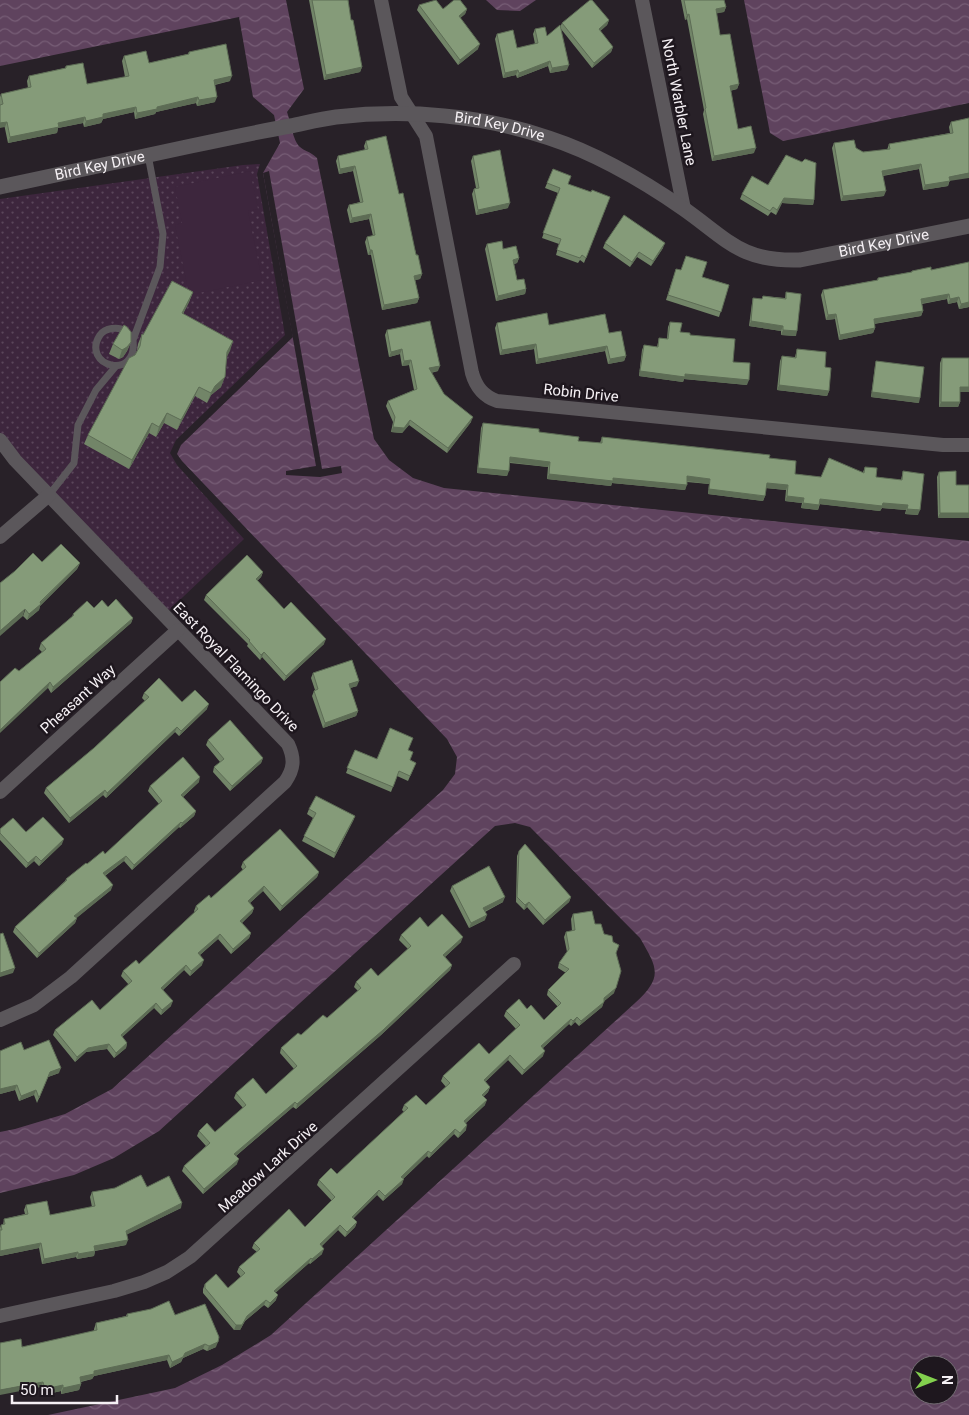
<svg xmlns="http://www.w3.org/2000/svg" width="969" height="1415" font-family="Roboto,sans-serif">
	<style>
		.grass { fill: url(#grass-dots) }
		.pitch { fill: #3d263d }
		.water { fill: url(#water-waves); fill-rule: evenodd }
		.pier { fill: #282128 }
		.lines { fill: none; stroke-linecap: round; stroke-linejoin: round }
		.service { stroke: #5b575b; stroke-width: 7 }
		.minor { stroke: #5b575b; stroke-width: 14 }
		.tertiary { stroke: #5b575b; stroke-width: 15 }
		.wall { fill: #728568 }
		.shaded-wall { fill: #5d6c55 }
		.building { fill: #859b79; stroke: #5d6c55 }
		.labels { text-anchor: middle; stroke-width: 5; stroke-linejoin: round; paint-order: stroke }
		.street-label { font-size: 15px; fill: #f5f0f4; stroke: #1e171e }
	</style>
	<defs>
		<pattern id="grass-dots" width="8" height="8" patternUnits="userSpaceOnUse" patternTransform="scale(1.25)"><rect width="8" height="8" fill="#3d263d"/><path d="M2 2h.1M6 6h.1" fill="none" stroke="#5a465a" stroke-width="1.8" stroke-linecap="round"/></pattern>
		<pattern id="water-waves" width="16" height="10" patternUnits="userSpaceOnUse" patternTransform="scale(1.25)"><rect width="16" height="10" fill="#5f435e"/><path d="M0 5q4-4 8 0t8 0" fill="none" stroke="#775e76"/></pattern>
	</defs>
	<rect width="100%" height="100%" fill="#282128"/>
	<!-- grass -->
	<path class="grass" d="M260 164 257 174 285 335 176 440 170 453 177 465 244 539 163 616 0 434V199L243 165Z"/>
	<!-- pitch -->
	<path class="pitch" d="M250 171 258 209 248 211 262 280 189 295 175 225 182 223 175 187Z"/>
	<!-- water -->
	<g class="water">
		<path d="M0 0H286L304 89 287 112C290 120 293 141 300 147 304 151 310 151 317 158L374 439 389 460 413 478 444 488 969 541V1415H48L175 1388 222 1365 271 1335 635 1003C663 977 658 969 640 938L530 827 515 823 495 826 159 1131 114 1158 74 1175 0 1193V1132L15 1129 65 1114 112 1089 443 790 455 774 457 757 447 739 182 461 177 454 181 445 293 337 263 173 280 143 274 115 253 97 239 17 0 66ZM919 1365H949V1395H919Z"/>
		<path d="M486 0H536L520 11 497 10Z"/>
		<path d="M744 0H969V103L783 141 770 133Z"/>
	</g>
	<!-- pier -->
	<path class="pier" d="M269 171 322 469 341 466 342 473 320 477 286 475V471L316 466 263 173Z"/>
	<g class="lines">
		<!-- service -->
		<g class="service">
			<path d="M133 340C131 337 128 332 125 331 118 326 105 328 100 335 80 366 138 382 133 340L160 267 163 234 148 155"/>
			<path d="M49 495 74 463 78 425 96 390 116 366"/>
		</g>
		<!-- minor -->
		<g class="minor">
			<path d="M381 0 401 97 426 136 472 373C476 387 483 396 497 401L943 445H969"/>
			<path d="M642 0 684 209"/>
			<path d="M0 440 15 460 288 744C295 759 294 769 285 782L71 977 34 1005 0 1020"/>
			<path d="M0 537 49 495"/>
			<path d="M0 792 178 630"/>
			<path d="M0 1316 114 1291 144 1282 167 1272 190 1257 514 964"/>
		</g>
		<!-- tertiary -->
		<path class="tertiary" id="s1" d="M0 187C64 173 127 160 191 146 224 139 257 132 290 126 305 123 321 119 336 117 407 109 482 115 549 138 598 154 642 180 684 209 728 240 741 262 800 260L969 226"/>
	</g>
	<!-- wall -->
	<g class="wall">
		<path d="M309 0H348L351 20 362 67 360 72 324 80Z"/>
		<path d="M681 0H724L726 7 724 12 716 13 720 35 739 84 737 89 730 91 738 129 754 153 712 161 703 114 704 110 687 19 685 20Z"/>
		<path d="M419 5 443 9H467L465 14 460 18 478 49 458 65 417 10Z"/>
		<path d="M609 20 607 25 600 31 613 47 611 52 592 68 561 29 567 70 550 73 548 66 517 78 516 75 503 78 495 39 497 34 517 48 535 44 533 34 535 29 547 36 560 27 562 23Z"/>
		<path d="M189 52 230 81 215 85V102L197 106 196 103 156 112 155 114 135 119 134 112 103 119 101 123 84 127 83 123 58 128 57 133 8 143 0 105V97L1 94 28 88 27 81 29 76 65 68 66 66 87 84 125 77 122 61 124 56 149 63 188 54Z"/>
		<path d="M969 118 948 186 923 190 919 169 883 176 884 196 841 201 832 148 834 143 856 148 863 152 887 150 889 144 950 133 949 127 951 122Z"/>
		<path d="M366 141 399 194 422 274 420 279 415 280 419 298 417 303 382 310 371 255H368L365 242 367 237 373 236 369 219 350 223 347 210 349 205 360 202 353 171 339 174 336 161 338 156 365 150 364 146Z"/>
		<path d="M473 156 508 208 476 215 472 194 474 189 476 188 471 161Z"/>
		<path d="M553 169 568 184 591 192 610 197 584 263 580 260 578 263 556 255 559 244 542 238 558 193 545 188Z"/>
		<path d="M768 185 814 200 813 205 782 203 776 215 771 212 768 216 740 199 742 194Z"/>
		<path d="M605 243 663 248 651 266 637 257 630 267 603 248Z"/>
		<path d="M487 244 503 249 519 258 517 263 514 264 517 280 526 289 525 294 496 301 485 249Z"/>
		<path d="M969 262V307L959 309 957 302 948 304 947 299 922 304 923 311 921 316 874 324 875 328 873 333 839 340 835 319 826 320 821 295 823 290 877 280 878 278 911 272 912 271 931 270Z"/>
		<path d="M676 269 729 285 719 317 666 300Z"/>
		<path d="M193 292 189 302 183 314 233 341 227 356 221 387 211 395 207 403 195 396 177 430 164 423 156 437 149 433 129 469 84 444 88 435 137 351 138 344 142 334 143 335Z"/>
		<path d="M786 292 796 336 781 335V331L749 326 752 303 753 298 762 299 763 296 785 298Z"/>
		<path d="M670 322 680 332 690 335 733 362 747 385 684 379 683 382 639 376 642 350 644 345 657 347 659 338 667 339 668 327Z"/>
		<path d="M497 323 549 325 609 333 626 356 624 361 608 364 605 351 536 364 534 349 500 355 495 328Z"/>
		<path d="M387 330 438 371 431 373 444 394 471 422 447 453 409 425 402 433 391 432 393 422 386 406 388 401 414 390 409 365 402 366 400 354 389 357 385 335Z"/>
		<path d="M131 342 127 351 123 357 119 359 109 354 113 344Z"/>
		<path d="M797 349 825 367 829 391 827 396 777 390 780 361 782 356 795 357Z"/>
		<path d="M942 358 969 392H960V402L958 407H939L940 363Z"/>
		<path d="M876 361 919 403 871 397 875 366Z"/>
		<path d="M483 423 539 432 578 441 600 443 602 437 769 458 795 474 821 477 863 472 865 467 876 477 901 480 903 471 918 515 905 514 906 510 882 508 880 511 820 504 818 510 801 508 802 503 785 501 786 490 766 488 765 496 763 501 708 494 709 484 687 482 685 490 612 483 611 486 547 479 548 467 510 463 507 476 477 473 481 428Z"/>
		<path d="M939 472 956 485 938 518 937 477Z"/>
		<path d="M42 562 80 563 77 569 40 606 39 610 27 620 23 616Z"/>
		<path d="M263 572 261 577 257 581 284 609 324 644 284 681 262 657 260 660 247 646 248 644 204 600 206 595Z"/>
		<path d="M108 607 133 618 131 623 51 693 48 688 19 671 42 652 39 649 41 643 72 617 73 614 94 608Z"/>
		<path d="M313 673 357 686 350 688 358 711 356 716 323 728 312 696 314 691 315 690 311 678Z"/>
		<path d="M144 693 207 709 179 736 175 732 106 798 103 795 69 823 44 793 46 788 94 748 145 701 142 698Z"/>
		<path d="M208 740 263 758 261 763 230 791 213 772 214 767 220 762 206 745Z"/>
		<path d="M355 750 377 759 408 750 410 760 416 763 408 781 397 776 391 792 346 773Z"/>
		<path d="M199 782 183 797 196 811 194 816 180 828 179 827 132 870 124 861 105 876 111 890 76 918H77L75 923 37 958 13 932 15 927 65 881 66 879 105 854 159 804 148 791 150 786Z"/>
		<path d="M309 809 355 816 353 821 334 858 302 841 313 818 307 814Z"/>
		<path d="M0 829 26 832 62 844 39 866 34 861 26 868 0 840Z"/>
		<path d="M519 851 571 897 569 902 543 925 527 907 524 910 516 902 517 856Z"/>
		<path d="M243 862 319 872 317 877 280 911 263 891 250 903 254 908 252 913 242 923 251 933 249 938 231 954 218 939 200 955 202 965 190 976 184 970 163 990 171 1006 161 1015 154 1008 122 1037 127 1043 126 1048 114 1058 107 1049 86 1052 75 1062 53 1035 55 1030 100 1010 129 985 121 976 123 971 139 964 195 913 194 911 196 906 211 898 243 870 241 867Z"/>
		<path d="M452 886 503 902 485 912V920L469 928 450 891Z"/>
		<path d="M573 914 595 924 604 934 616 953 614 993 604 1001 602 1007 579 1026 575 1022 571 1026 569 1024 543 1048V1056L522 1075 508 1060 485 1082 490 1087 488 1092 483 1097 485 1105 466 1123V1130L458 1138 454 1134 429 1158 427 1156 403 1179 402 1184 383 1201 377 1195 353 1218 357 1222 355 1227 345 1237 338 1230 322 1246V1254L310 1264 309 1263 276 1292V1300L268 1308 264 1305 245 1321 240 1330H234L203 1293V1289L205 1284 228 1288 241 1277 237 1272 239 1267 257 1252 252 1248 254 1243 305 1227 332 1201 317 1185 319 1180 337 1174 404 1112 402 1110 404 1105H426L446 1087 441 1081 443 1076 489 1054 516 1029 504 1016 506 1011 527 1009 544 1020 558 1007 547 995 548 990 566 973 558 968 559 963 567 952 564 937 566 932 572 931 571 919Z"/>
		<path d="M428 927 461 942 445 957 452 965 450 970 381 1035 296 1109 293 1107 236 1156 237 1164 203 1194 182 1171 184 1166 206 1146 197 1136 199 1131 215 1132 243 1108 234 1098 236 1093 266 1094 294 1069 280 1053 281 1048 327 1018 358 991 354 987 356 982 378 976 408 949 399 940 401 935Z"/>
		<path d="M24 1050 59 1073 48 1077 37 1103 34 1095 19 1101 15 1090 0 1094V1051Z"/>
		<path d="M147 1187 181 1208 127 1234 126 1245 95 1251 94 1256 77 1259 76 1257 42 1264 39 1248 0 1256V1228L1 1225H3L4 1219 25 1214 24 1210 26 1205 50 1215 92 1207 90 1197 92 1192Z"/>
		<path d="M127 1314 175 1315 216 1347 207 1351 203 1349 183 1358 181 1362 170 1368 167 1360 94 1376 92 1379 81 1382V1384L79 1390 61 1394V1391L43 1395 41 1387 22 1347 94 1331V1329L96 1323 126 1316Z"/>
	</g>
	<!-- shaded-wall -->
	<g class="shaded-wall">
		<path d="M726 7 724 12 714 14 716 9Z"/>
		<path d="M467 9 465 14 457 21 459 16Z"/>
		<path d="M689 14 687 19 685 20 687 15Z"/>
		<path d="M609 20 607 25 597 34 599 29Z"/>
		<path d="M480 44 478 49 458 65 460 60Z"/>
		<path d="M613 47 611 52 592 68 594 63Z"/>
		<path d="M550 61 548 66 517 78 519 73Z"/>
		<path d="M569 65 567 70 550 73 552 68Z"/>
		<path d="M362 67 360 72 324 80 326 75Z"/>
		<path d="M518 70 516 75 503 78 505 73Z"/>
		<path d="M232 76 230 81 212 85 214 80Z"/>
		<path d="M739 84 737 89 728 91 730 86Z"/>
		<path d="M198 97 196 103 156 112 155 114 135 119 137 113 157 107Z"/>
		<path d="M217 97 215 102 197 106 199 100Z"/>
		<path d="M136 107 134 112 103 119 101 123 84 127 86 121 103 114Z"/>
		<path d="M85 117 83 123 58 128 57 133 8 143 10 137 58 123Z"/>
		<path d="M7 122 5 127 0 128V123Z"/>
		<path d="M756 148 754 153 712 161 714 156Z"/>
		<path d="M921 164 919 169 880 176 882 171Z"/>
		<path d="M355 166 353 171 339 174 340 169Z"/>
		<path d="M969 173V178L949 181 948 186 923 190 925 185 949 177Z"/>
		<path d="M886 191 884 196 841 201 843 196Z"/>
		<path d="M784 198 814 200 813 205 782 203 776 215 777 210Z"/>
		<path d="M510 203 508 208 476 215 478 210Z"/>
		<path d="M371 214 369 219 350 223 352 218Z"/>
		<path d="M665 243 663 248 651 266 653 261Z"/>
		<path d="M370 250H372L371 255H368Z"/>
		<path d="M639 252 637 257 630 267 632 262Z"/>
		<path d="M519 258 517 263 511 265 513 260Z"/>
		<path d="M422 274 420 279 412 281 414 276Z"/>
		<path d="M526 289 525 294 496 301 498 296Z"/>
		<path d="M193 292 189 302 178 323 182 313Z"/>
		<path d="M949 294 947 299 919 304 921 299Z"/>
		<path d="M959 297 957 302 948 304 950 299Z"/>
		<path d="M419 298 417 303 382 310 384 305Z"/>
		<path d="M969 302V307L959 309 961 304Z"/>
		<path d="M923 311 921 316 872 324 874 319Z"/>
		<path d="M836 314 835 319 826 320 828 315Z"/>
		<path d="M751 321 783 326 781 331 749 326Z"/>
		<path d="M875 328 873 333 839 340 840 335Z"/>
		<path d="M783 330 797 331 796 336 781 335Z"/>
		<path d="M233 341 230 351 224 362 227 352Z"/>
		<path d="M131 342 127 351 123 357 119 359 122 350Z"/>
		<path d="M536 344 534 349 500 355 502 350Z"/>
		<path d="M607 346 605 351 536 364 538 359Z"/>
		<path d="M402 349 400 354 389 357 391 352Z"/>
		<path d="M626 356 624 361 608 364 610 359Z"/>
		<path d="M411 360 409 365 402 366 404 361Z"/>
		<path d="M440 366 438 371 427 373 429 368Z"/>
		<path d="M640 371 685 374 749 380 747 385 684 379 683 382 639 376Z"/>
		<path d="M225 377 221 387 211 395 207 403 211 393 215 386Z"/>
		<path d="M779 385 829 391 827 396 777 390Z"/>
		<path d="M199 387 195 396 177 430 181 420Z"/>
		<path d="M960 387H969V392H958Z"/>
		<path d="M872 392 920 398 919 403 871 397Z"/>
		<path d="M941 402H960L958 407H939Z"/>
		<path d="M167 413 164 423 156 437 159 427Z"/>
		<path d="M473 417 471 422 447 453 448 448Z"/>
		<path d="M410 420 409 425 402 433 391 432 393 427Z"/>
		<path d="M152 423 149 433 129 469 132 460Z"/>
		<path d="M510 457 550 462 548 467 508 462Z"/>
		<path d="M478 468 509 471 507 476 477 473Z"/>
		<path d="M549 474 613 478 687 485 685 490 612 483 611 486 547 479Z"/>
		<path d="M687 476 710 479 709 484 686 481Z"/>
		<path d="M767 483 788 485 786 490 765 488Z"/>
		<path d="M709 489 765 496 763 501 708 494Z"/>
		<path d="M787 496 804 498 802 503 785 501Z"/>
		<path d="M820 499 883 503 908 505 906 510 882 508 880 511 818 504Z"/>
		<path d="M803 503 819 505 818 510 801 508Z"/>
		<path d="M907 509 920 510 918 515 905 514Z"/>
		<path d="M940 513H969V518H938Z"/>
		<path d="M80 563 77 569 40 606 39 610 27 620 29 614Z"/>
		<path d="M263 572 261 577 254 584 256 579Z"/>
		<path d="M25 609 23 616 0 636V631Z"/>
		<path d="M133 618 131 623 51 693 53 687Z"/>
		<path d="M326 639 324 644 284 681 286 676Z"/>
		<path d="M264 652 262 657 260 660 261 655Z"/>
		<path d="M359 681 357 686 347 689 349 684Z"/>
		<path d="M50 682 48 688 0 733V730Z"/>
		<path d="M209 704 207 709 179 736 181 731Z"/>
		<path d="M358 711 356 716 323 728 325 723Z"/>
		<path d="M177 727 175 732 106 798 107 793Z"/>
		<path d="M263 758 261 763 230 791 232 786Z"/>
		<path d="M200 777 199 782 179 800 181 795Z"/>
		<path d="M105 790 103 795 69 823 70 818Z"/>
		<path d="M196 811 194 816 180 828 182 823Z"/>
		<path d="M355 816 353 821 334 858 335 853Z"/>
		<path d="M181 822 179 827 132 870 134 865Z"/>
		<path d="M64 839 62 844 39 866 41 861Z"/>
		<path d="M36 856 34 861 26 868 28 863Z"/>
		<path d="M126 856 124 861 101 878 103 873Z"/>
		<path d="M319 872 317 877 280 911 282 906Z"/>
		<path d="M113 885 111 890 73 921 74 916Z"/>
		<path d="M264 886 263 891 246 906 248 901Z"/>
		<path d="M505 897 503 902 481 913 483 908Z"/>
		<path d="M571 897 569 902 543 925 545 920Z"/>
		<path d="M529 902 527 907 524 910 525 905Z"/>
		<path d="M254 908 252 913 238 926 240 921Z"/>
		<path d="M487 915 485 920 469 928 471 923Z"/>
		<path d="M77 918 75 923 37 958 39 953Z"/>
		<path d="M251 933 249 938 231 954 233 949Z"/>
		<path d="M220 934 218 939 196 958 198 953Z"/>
		<path d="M463 937 461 942 441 960 443 955Z"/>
		<path d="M204 960 202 965 190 976 191 971Z"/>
		<path d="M186 965 184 970 159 993 161 988Z"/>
		<path d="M452 965 450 970 381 1035 296 1109 297 1104Z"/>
		<path d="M15 968 13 973 0 977V973Z"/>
		<path d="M616 988 614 993 602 1003 604 998Z"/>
		<path d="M173 1001 171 1006 161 1015 162 1010Z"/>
		<path d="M604 1002 602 1007 579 1026 581 1021Z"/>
		<path d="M156 1003 154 1008 119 1040 121 1035Z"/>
		<path d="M577 1017 575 1022 571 1026 573 1021Z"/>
		<path d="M571 1019 569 1024 539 1051 541 1046Z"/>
		<path d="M127 1043 126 1048 114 1058 116 1053Z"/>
		<path d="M109 1044 107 1049 86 1052 75 1062 77 1057 88 1048Z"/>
		<path d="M545 1051 543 1056 522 1075 524 1070Z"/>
		<path d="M510 1055 508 1060 482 1085 484 1080Z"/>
		<path d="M61 1068 59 1073 48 1077 37 1103 50 1072Z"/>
		<path d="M17 1085 15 1090 0 1094V1089Z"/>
		<path d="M490 1087 488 1092 480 1100 482 1095Z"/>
		<path d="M36 1090 34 1095 19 1101 21 1096Z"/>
		<path d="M487 1100 485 1105 462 1126 464 1121Z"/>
		<path d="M295 1102 293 1107 232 1159 234 1154Z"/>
		<path d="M467 1125 466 1130 458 1138 460 1133Z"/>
		<path d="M455 1129 454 1134 429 1158 431 1153Z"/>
		<path d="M428 1151 427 1156 400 1182 401 1177Z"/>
		<path d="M239 1159 237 1164 203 1194 204 1189Z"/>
		<path d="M404 1179 402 1184 383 1201 385 1196Z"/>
		<path d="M379 1190 377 1195 350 1222 352 1217Z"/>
		<path d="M182 1203 181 1208 124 1236 126 1231Z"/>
		<path d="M357 1222 355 1227 345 1237 347 1232Z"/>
		<path d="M340 1225 338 1230 318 1249 320 1244Z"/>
		<path d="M128 1240 126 1245 93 1251 94 1246Z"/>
		<path d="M41 1243 39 1248 0 1256V1251Z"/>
		<path d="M324 1249 322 1254 310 1264 312 1259Z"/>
		<path d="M95 1251 94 1256 77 1259 78 1254Z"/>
		<path d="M78 1252 76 1257 42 1264 44 1259Z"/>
		<path d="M311 1258 309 1263 272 1296 274 1291Z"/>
		<path d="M278 1295 276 1300 268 1308 270 1303Z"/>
		<path d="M266 1300 264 1305 245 1321 240 1330H234L236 1325Z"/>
		<path d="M218 1342 216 1347 207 1351 209 1346Z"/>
		<path d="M205 1344 203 1349 183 1358 185 1353Z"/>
		<path d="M169 1355 167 1360 94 1376 92 1379 78 1382 80 1377 94 1371Z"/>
		<path d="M183 1357 181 1362 170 1368 172 1362Z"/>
		<path d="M43 1382 41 1387 0 1395V1390Z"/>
		<path d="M81 1384 79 1390 61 1394 63 1388Z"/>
		<path d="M63 1385 61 1391 43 1395 45 1389Z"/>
	</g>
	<!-- building -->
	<g class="building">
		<path d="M312 0H348L351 20H353L362 67 326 75Z"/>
		<path d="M436 0 443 9 454 0H460L467 9 459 16 480 44 460 60 419 5Z"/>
		<path d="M590 0H592L609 20 599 29 613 47 594 63 562 23Z"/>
		<path d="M684 0H724L726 7 716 9 720 35 730 34 739 84 730 86 738 129 751 126 756 148 714 156 705 109 706 108 689 14 687 15Z"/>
		<path d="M560 25 569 65 552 68 550 61 519 73 518 70 505 73 497 34 513 30 517 48 538 43 535 29 545 27 547 36Z"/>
		<path d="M226 44 232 76 214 80 217 97 199 100 198 97 157 107V109L137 113 136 107 103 114V117L86 121 85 117 58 123 59 127 10 137 7 122 0 123V105L3 104 1 94 31 87 29 76 66 68V66L83 63 87 84 129 76 124 56 146 51 149 63 189 54V52Z"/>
		<path d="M969 118V173L949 177 950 181 925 185 921 164 882 171 886 191 843 196 834 143 854 140 856 148 863 152 890 149 889 144 953 133 951 122Z"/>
		<path d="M386 136 399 194 403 193 416 255H418L422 274 414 276 419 298 384 305 372 250H370L367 237 375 235 371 214 352 218 349 205 363 202 355 166 340 169 338 156 368 149 366 141Z"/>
		<path d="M500 150 510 203 478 210 474 189 479 188 473 156Z"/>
		<path d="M786 155 802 162 805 159 816 163 814 200 784 198 777 210 773 207 770 211 742 194 752 176 768 185Z"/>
		<path d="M553 169 571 176 568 184 591 192 592 190 610 197 586 258 582 255 580 258 557 250 561 239 543 233 560 188 547 183Z"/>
		<path d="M624 215 665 243 653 261 639 252 632 262 605 243Z"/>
		<path d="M502 241 503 249 516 246 519 258 513 260 517 280 524 279 526 289 498 296 487 244Z"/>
		<path d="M686 256 707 262 702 277 729 285 721 312 668 295 676 269 681 270Z"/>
		<path d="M969 262V302L961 304 959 297 950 299 949 294 921 299 923 311 874 319 875 328 840 335 836 314 828 315 823 290 878 280V278L912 272V271L931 267V270Z"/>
		<path d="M172 281 193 292 182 313 233 341 227 352 225 377 215 386 211 393 199 387 181 420 167 413 159 427 152 423 132 460 88 435 129 358 135 355 140 346 142 334 143 335Z"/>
		<path d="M786 292 801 294 797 331 783 330V326L751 321 753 298 762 299 763 296 786 299Z"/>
		<path d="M547 313 549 325 605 314 609 333 621 331 626 356 610 359 607 346 538 359 536 344 502 350 497 323Z"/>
		<path d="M430 321 440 366 429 368 444 394 473 417 448 448 410 420 404 428 393 427 395 417 388 401 417 389 411 360 404 361 402 349 391 352 387 330Z"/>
		<path d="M670 322 682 323 680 332 690 333V335L735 339 733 362 750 363 749 380 685 374V377L640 371 644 345 658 347 659 338 668 339Z"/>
		<path d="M124 325 127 327 131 332V342L127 347 122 350 113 344Z"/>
		<path d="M797 349 826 352 825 367 831 368 829 391 779 385 782 356 796 358Z"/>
		<path d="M942 358H969V387H960V402H941Z"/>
		<path d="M876 361 924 367 920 398 872 392Z"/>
		<path d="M483 423 539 429V432L579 437 578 441 602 443V437L770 455 769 458 796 461 795 474 821 477 829 458 864 473 865 467 877 468 876 477 902 480 903 471 924 474 920 510 907 509 908 505 883 503 882 506 820 499 819 505 803 503 804 498 787 496 788 485 767 483 765 496 709 489 710 479 687 476V485L613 478V481L549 474 550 462 510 457 509 471 478 468Z"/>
		<path d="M956 471V485H969V513H940L939 472Z"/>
		<path d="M61 544 80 563 40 602 41 604 29 614 25 609 0 631V583L15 571 33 553 42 562Z"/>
		<path d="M247 555 263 572 256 579 284 609 291 602 326 639 286 676 264 652 261 655 249 641 250 640 206 595Z"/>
		<path d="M116 599 133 618 53 687 50 682 0 730V682L15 668 19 671 46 649 41 643 74 615 73 614 87 601 94 608 102 600 108 607Z"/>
		<path d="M352 660 359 681 349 684 358 711 325 723 314 691 318 689 313 673Z"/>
		<path d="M159 678 182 702 195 690 209 704 181 731 177 727 107 793 105 790 70 818 46 788 94 748 149 697 144 693Z"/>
		<path d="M230 720 263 758 232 786 214 767 224 759 208 740Z"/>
		<path d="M390 728 413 738 408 750 413 752 410 760 416 763 410 776 399 771 393 787 347 768 355 750 377 759Z"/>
		<path d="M183 757 200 777 181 795 196 811 182 823 181 822 134 865 126 856 103 873 113 885 74 916 77 918 39 953 15 927 67 880 66 879 86 863 87 864 103 851 105 854 162 801 150 786Z"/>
		<path d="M316 796 355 816 335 853 304 836 316 813 309 809Z"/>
		<path d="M43 817 64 839 41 861 36 856 28 863 0 833V829L13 818 26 832Z"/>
		<path d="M280 829 319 872 282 906 264 886 248 901 254 908 240 921 251 933 233 949 220 934 198 953 204 960 191 971 186 965 161 988 173 1001 162 1010 156 1003 121 1035 127 1043 116 1053 109 1044 88 1048 77 1057 55 1030 92 1000 100 1010 132 981 123 971 136 960 139 964 198 909 196 906 209 895 211 898 246 867 243 862Z"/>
		<path d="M525 844 571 897 545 920 529 902 525 905 517 897 519 851Z"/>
		<path d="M489 866 505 897 483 908 487 915 471 923 452 886Z"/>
		<path d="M592 911 595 924H601L604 934 612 936 613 942 619 945 616 953 621 971 616 988 604 998V1002L581 1021 577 1017 573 1021 571 1019 541 1046 545 1051 524 1070 510 1055 484 1080 490 1087 482 1095 487 1100 464 1121 467 1125 460 1133 455 1129 431 1153 428 1151 401 1177 404 1179 385 1196 379 1190 352 1217 357 1222 347 1232 340 1225 320 1244 324 1249 312 1259 311 1258 274 1291 278 1295 270 1303 266 1300 247 1316 242 1325H236L205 1288V1284L216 1274 228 1288 245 1273 239 1267 260 1249 254 1243 289 1209 305 1227 335 1197 319 1180 331 1168 337 1174 408 1108 404 1105 416 1095 426 1105 450 1083 443 1076 479 1043 489 1054 520 1025 506 1011 519 999 527 1009 531 1005 544 1020 561 1003 548 990 569 969 559 963 569 949 566 932 575 930 573 914Z"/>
		<path d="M442 914 463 937 443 955 452 965 383 1030 297 1104 295 1102 234 1154 239 1159 204 1189 184 1166 210 1143 199 1131 207 1123 215 1132 246 1105 236 1093 253 1078 266 1094 297 1066 281 1048 298 1033 301 1035 323 1015 327 1018 361 988 356 982 371 968 378 976 411 946 401 935 420 917 428 927Z"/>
		<path d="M3 933 15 968 0 973V934Z"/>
		<path d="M49 1040 61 1068 50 1072 39 1098 36 1090 21 1096 17 1085 0 1089V1051L21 1042 24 1050Z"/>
		<path d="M141 1175 147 1187 169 1176 182 1203 126 1231 128 1240 94 1246 95 1251 78 1254V1252L44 1259 41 1243 0 1251V1230H2L1 1225 5 1224 4 1219 28 1214 26 1205 47 1201 50 1215 95 1206 92 1192 115 1188Z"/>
		<path d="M169 1301 175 1315 205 1304 219 1337 218 1342 209 1346 205 1344 185 1353 183 1357 172 1362 169 1355 94 1371V1374L80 1377 81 1384 63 1388V1385L45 1389 43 1382 0 1390V1343L21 1339 22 1347 97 1330 96 1323 128 1316 127 1314 151 1309Z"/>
	</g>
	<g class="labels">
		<!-- street labels -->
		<g class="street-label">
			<text transform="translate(679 102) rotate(79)" y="5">North Warbler Lane</text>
			<text dy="5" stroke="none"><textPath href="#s1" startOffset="508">Bird Key Drive</textPath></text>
			<text dy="5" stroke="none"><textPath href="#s1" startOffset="102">Bird Key Drive</textPath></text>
			<text dy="5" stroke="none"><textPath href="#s1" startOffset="928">Bird Key Drive</textPath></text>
			<text transform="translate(581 393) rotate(6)" y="5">Robin Drive</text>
			<text transform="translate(236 667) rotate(46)" y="5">East Royal Flamingo Drive</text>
			<text transform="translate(78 699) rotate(-42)" y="5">Pheasant Way</text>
			<text transform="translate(268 1167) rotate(-42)" y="5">Meadow Lark Drive</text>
		</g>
	</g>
	<!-- north arrow -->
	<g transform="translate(934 1380) rotate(90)"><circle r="24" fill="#1e171e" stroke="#746e74"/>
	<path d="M0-4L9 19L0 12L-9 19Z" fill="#83d04e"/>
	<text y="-8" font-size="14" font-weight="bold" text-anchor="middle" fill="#f5f0f4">N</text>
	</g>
	<!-- scale -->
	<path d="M12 1395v8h105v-8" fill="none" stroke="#f5f0f4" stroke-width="2.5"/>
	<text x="20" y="1395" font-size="15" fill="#f5f0f4" stroke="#1e171e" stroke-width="4" paint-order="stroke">50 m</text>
</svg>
